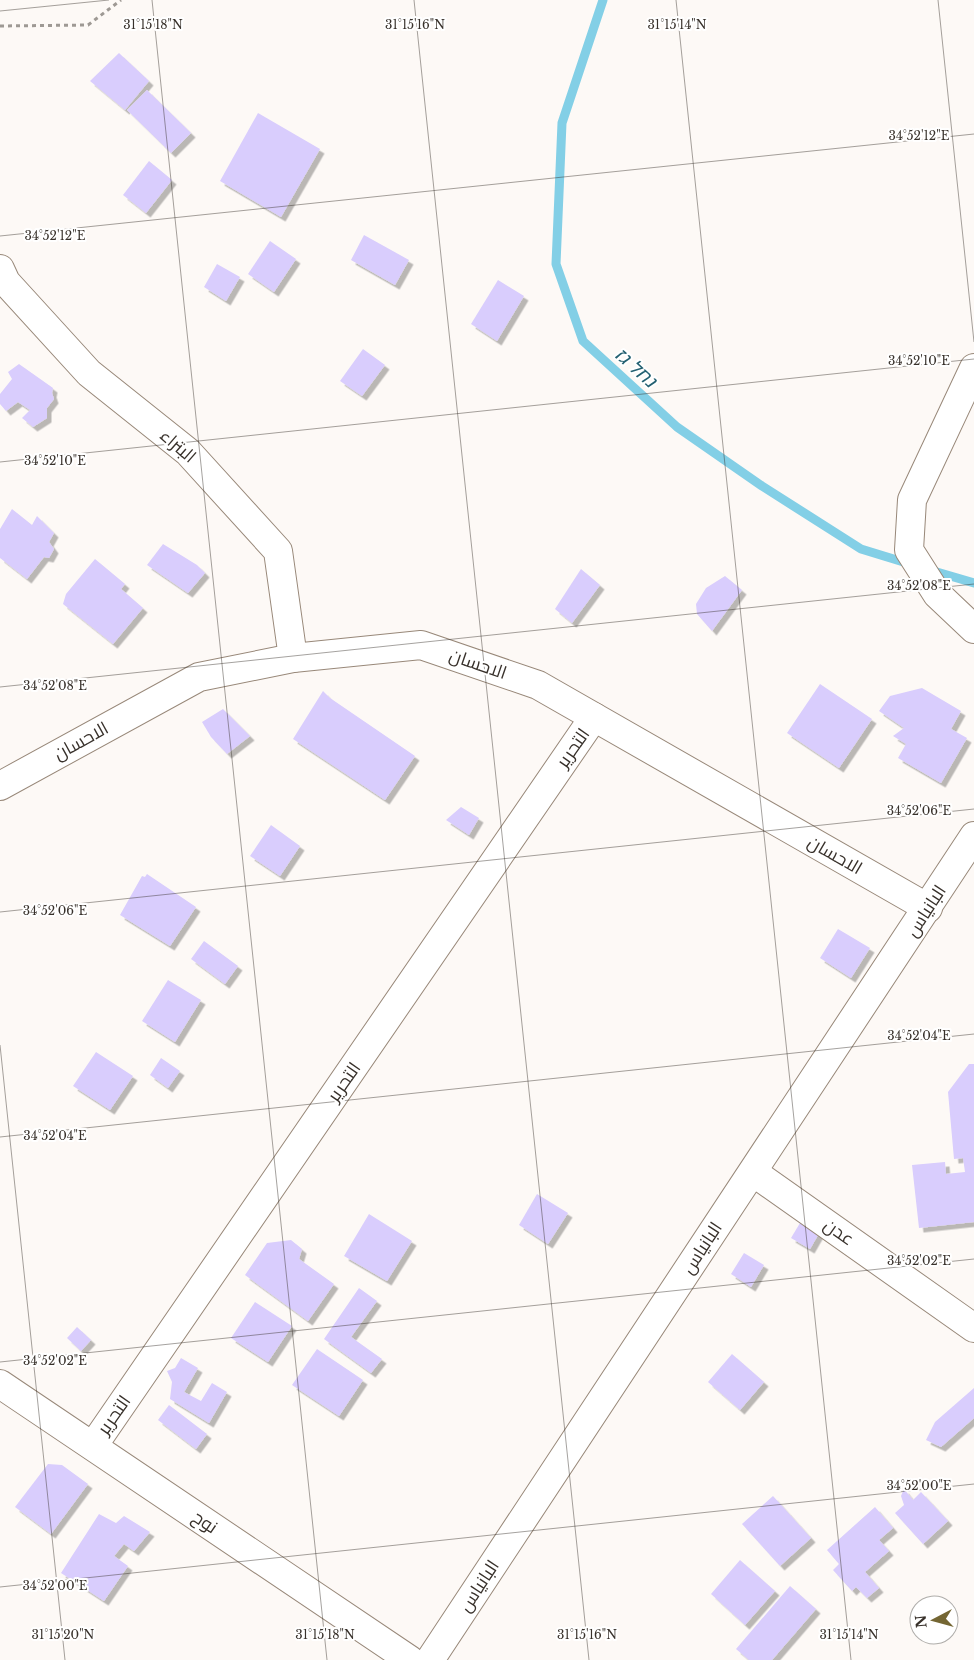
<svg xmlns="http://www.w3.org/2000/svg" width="974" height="1660" font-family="'Libre Baskerville',Cairo,'Noto Sans Hebrew',serif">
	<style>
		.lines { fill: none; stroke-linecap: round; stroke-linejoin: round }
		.stream { stroke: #83cfe6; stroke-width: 9 }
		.building { fill: #d9cdfd; filter: url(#shadow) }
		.minor-casing { stroke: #988879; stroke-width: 30 }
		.path { stroke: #9e9994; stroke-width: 3; stroke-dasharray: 4 4; stroke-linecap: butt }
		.minor { stroke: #fff; stroke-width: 28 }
		.ticks { fill: none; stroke: #38312b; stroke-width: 1; stroke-opacity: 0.45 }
		.labels { text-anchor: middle; stroke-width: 4; stroke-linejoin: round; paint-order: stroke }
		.street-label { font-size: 18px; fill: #38312b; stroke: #fff }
		.water-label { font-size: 19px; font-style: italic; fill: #236071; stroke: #fff }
		.ticks-label { font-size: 12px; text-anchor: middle; fill: #38312b; stroke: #fff; stroke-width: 4; stroke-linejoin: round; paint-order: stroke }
	</style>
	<defs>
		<filter id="shadow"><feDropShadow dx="4.5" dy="4.5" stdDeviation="0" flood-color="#0004"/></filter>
	</defs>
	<rect width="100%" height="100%" fill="#fdf9f6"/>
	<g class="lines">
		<!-- stream -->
		<g class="stream">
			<path d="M603 0 562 123 556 264 583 341 677 427 762 486 861 549 910 564"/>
			<path d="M930 570 974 583"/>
		</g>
	</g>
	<!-- building -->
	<g class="building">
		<path d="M119 53 149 81 125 110 90 81Z"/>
		<path d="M147 90 191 133 171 153 127 110Z"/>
		<path d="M258 113 320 149 281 217 220 181Z"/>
		<path d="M149 161 172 180 146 213 123 195Z"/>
		<path d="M364 235 409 260 395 285 351 260Z"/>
		<path d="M270 241 296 259 274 292 248 274Z"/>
		<path d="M217 264 240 277 226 301 204 287Z"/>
		<path d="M498 280 524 296 497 341 471 324Z"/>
		<path d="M363 349 385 365 362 396 340 381Z"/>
		<path d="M19 364 53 388 52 393 54 399 47 408V418L33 427 22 418 30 410 18 402 6 411 0 404V394L12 379 8 372Z"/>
		<path d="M12 509 32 525 37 516 54 533 49 542 54 549 49 558 44 557 27 579 0 558V529Z"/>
		<path d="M163 544 197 565 205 573 188 593 147 565Z"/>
		<path d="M95 559 125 584 121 589 143 608 113 644 63 604 66 594Z"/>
		<path d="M581 569 600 585 572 623 555 609Z"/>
		<path d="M725 576 742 590 712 631 697 614 696 604 706 588Z"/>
		<path d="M820 684 872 719 839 768 787 733Z"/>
		<path d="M922 688 961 711 951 729 967 738 941 783 898 758 906 744 893 736 904 728 879 711 890 696Z"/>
		<path d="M323 691 330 698 415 756 385 800 293 739Z"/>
		<path d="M223 709 250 736 227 754 211 737 202 722Z"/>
		<path d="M461 807 479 818 469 835 446 820Z"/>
		<path d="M271 825 300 846 280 876 250 856Z"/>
		<path d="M147 874 196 907 170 946 120 915 142 876 145 877Z"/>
		<path d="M838 929 870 948 851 978 820 958Z"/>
		<path d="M204 941 238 966 225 984 191 959Z"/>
		<path d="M168 980 201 1000 175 1042 142 1021Z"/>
		<path d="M96 1052 133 1076 110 1110 73 1086Z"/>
		<path d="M161 1058 180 1071 168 1088 150 1075Z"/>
		<path d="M969 1064H974V1222L919 1228 912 1165 945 1162 946 1174 965 1172 963 1158 954 1159 948 1092Z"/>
		<path d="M537 1194 568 1213 548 1244 519 1225Z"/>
		<path d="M369 1214 412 1241 387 1281 344 1256Z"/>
		<path d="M803 1218 822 1228 810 1249 791 1238Z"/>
		<path d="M291 1240 302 1249 299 1259 334 1284 308 1321 245 1275 267 1243Z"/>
		<path d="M744 1253 764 1265 751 1287 731 1274Z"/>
		<path d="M359 1288 377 1301 351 1337 382 1359 371 1373 324 1339Z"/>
		<path d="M255 1302 292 1326 268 1362 231 1338Z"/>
		<path d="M77 1327 91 1340 81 1351 67 1338Z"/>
		<path d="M317 1349 363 1380 339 1416 292 1385Z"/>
		<path d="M732 1354 764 1382 740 1410 708 1382Z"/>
		<path d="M181 1358 198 1368 184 1392 201 1401 212 1383 227 1392 209 1423 170 1399 172 1382 167 1371 175 1368Z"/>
		<path d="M974 1388V1418L941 1447 926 1440 935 1422Z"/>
		<path d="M169 1405 207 1434 196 1449 158 1420Z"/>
		<path d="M48 1464 62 1465 88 1484 51 1534 15 1507Z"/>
		<path d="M904 1489 913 1500 921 1492 948 1521 923 1544 895 1513 904 1505 901 1496Z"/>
		<path d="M773 1496 811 1538 780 1566 742 1524Z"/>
		<path d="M875 1507 893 1528 879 1540 889 1551 865 1572 879 1588 867 1598 856 1587 852 1591 833 1570 839 1564 827 1550Z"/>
		<path d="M99 1514 116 1523 124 1516 150 1532 134 1551 124 1544 114 1556 128 1566 104 1601 61 1573Z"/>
		<path d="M740 1560 775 1591 745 1625 711 1594Z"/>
		<path d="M790 1586 816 1609 772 1660H749L736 1649Z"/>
	</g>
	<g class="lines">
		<!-- minor casing -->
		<g class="minor-casing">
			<g id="minor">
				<path d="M0 269 6 282 89 373 188 452 278 551 293 658"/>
				<path d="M974 368 912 500 909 550 937 594 974 629"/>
				<path d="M0 786 199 677 293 658 421 645 538 685 928 908"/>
				<path d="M753 1172 974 1328"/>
				<path d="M0 1384 410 1660"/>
				<path d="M93 1446 594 717"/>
				<path d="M430 1660 974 836"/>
			</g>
		</g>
		<!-- path -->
		<path class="path" d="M0 26 88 25 121 0"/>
		<!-- minor -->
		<use href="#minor" class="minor"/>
	</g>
	<!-- ticks -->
	<path class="ticks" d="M152 0 327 1660M414 0 589 1660M676 0 851 1660M938 0 974 342M0 11 109 0M0 236 974 134M0 462 974 359M0 687 974 584M0 912 974 809M0 1045 65 1660M0 1137 974 1034M0 1362 974 1259M0 1587 974 1484"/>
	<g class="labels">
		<!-- street labels -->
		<g class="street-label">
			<text transform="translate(178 446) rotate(41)" y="6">البتراء</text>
			<text transform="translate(478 664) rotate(19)" y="6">الاحسان</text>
			<text transform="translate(81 741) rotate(-29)" y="6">الاحسان</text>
			<text transform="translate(573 748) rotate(-55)" y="6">التحرير</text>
			<text transform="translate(835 855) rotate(30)" y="6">الاحسان</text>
			<text transform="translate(926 911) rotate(-57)" y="6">البانياس</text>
			<text transform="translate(344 1082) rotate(-55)" y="6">التحرير</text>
			<text transform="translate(839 1232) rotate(35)" y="6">عدن</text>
			<text transform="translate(702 1248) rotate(-57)" y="6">البانياس</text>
			<text transform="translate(114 1415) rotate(-55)" y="6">التحرير</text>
			<text transform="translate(205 1522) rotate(34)" y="6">نوح</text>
			<text transform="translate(479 1586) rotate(-57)" y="6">البانياس</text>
		</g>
		<!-- water labels -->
		<g class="water-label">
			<text transform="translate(636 367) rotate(42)" y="7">נחל גז</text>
		</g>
	</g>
	<g class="ticks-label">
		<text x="153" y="29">31°15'18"N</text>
		<text x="415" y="29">31°15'16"N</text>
		<text x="677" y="29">31°15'14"N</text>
		<text x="919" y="140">34°52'12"E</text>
		<text x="55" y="240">34°52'12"E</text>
		<text x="919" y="365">34°52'10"E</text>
		<text x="55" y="465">34°52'10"E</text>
		<text x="919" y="590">34°52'08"E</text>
		<text x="55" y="690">34°52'08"E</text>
		<text x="919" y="815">34°52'06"E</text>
		<text x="55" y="915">34°52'06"E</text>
		<text x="919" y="1040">34°52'04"E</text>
		<text x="55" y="1140">34°52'04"E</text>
		<text x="919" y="1265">34°52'02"E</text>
		<text x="55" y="1365">34°52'02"E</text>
		<text x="919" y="1490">34°52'00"E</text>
		<text x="55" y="1590">34°52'00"E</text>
		<text x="63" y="1639">31°15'20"N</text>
		<text x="325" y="1639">31°15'18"N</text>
		<text x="587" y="1639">31°15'16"N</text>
		<text x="849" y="1639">31°15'14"N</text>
	</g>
	<!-- north arrow -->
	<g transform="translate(934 1620) rotate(264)"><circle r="24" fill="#ffffff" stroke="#afadaa"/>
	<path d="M0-4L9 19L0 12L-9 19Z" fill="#746633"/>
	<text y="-8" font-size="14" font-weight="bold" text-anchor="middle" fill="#38312b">N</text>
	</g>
</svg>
